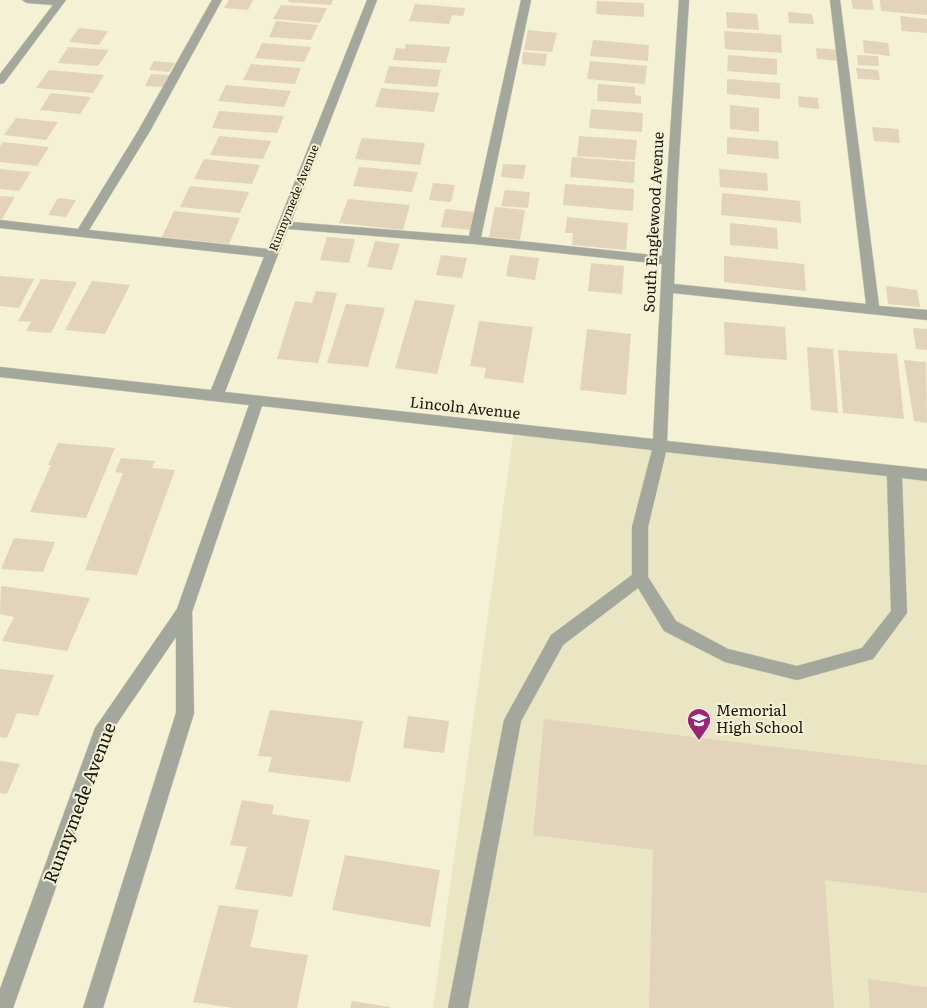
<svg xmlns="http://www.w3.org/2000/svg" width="927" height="1008" font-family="Literata,serif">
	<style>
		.built { fill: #eae6c3 }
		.building { fill: #e3d3bb }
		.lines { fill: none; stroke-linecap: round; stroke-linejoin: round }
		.minor-casing { stroke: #d1ceb5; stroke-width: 1 }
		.minor { fill: #a3a79c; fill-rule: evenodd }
		.labels { text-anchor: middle; stroke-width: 4; stroke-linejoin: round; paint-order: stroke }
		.far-street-label { font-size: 12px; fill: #18170d; stroke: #f4f1d5 }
		.street-label { font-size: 15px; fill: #18170d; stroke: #f4f1d5 }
		.poi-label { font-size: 15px; fill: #18170d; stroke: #f4f1d5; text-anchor: start }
		.near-street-label { font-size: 18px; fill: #18170d; stroke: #f4f1d5 }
	</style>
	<rect width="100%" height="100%" fill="#f4f1d5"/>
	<!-- built -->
	<path class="built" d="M514 430 927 474V1008H433Z"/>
	<!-- building -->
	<g class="building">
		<path d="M229 0H253L248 10 224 8Z"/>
		<path d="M289 0H333L331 5 288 2Z"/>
		<path d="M851 0H872L874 10 853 9Z"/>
		<path d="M880 0H927V15L881 11Z"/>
		<path d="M597 1 644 3V17L596 14Z"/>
		<path d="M415 4 465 8 463 16 452 15 449 24 409 21Z"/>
		<path d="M281 5 327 8 320 23 273 19Z"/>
		<path d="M726 12 757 14 759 30 727 28Z"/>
		<path d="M788 12 812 14 814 24 789 23Z"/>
		<path d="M900 16 927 19V33L902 31Z"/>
		<path d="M276 21 318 25 311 40 269 37Z"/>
		<path d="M79 28 108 31 99 45 69 42Z"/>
		<path d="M528 30 557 33 552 52 524 50Z"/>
		<path d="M724 31 781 35 782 53 725 49Z"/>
		<path d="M593 40 649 45 648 61 590 56Z"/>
		<path d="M863 40 888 43 890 56 864 53Z"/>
		<path d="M262 43 311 47 304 62 255 58Z"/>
		<path d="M406 44 450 47 446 63 393 60 396 48 405 49Z"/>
		<path d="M68 47 109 50 98 66 58 63Z"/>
		<path d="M816 48 839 50 840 61 817 59Z"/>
		<path d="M523 52 547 54 545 66 522 64Z"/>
		<path d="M728 55 777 59V75L727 71Z"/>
		<path d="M857 55 878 56 879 66 858 65Z"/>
		<path d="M154 61 175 63 169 72 149 70Z"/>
		<path d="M590 61 647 66 645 84 587 79Z"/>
		<path d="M251 64 301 68 295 84 243 80Z"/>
		<path d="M389 66 441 70 437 87 384 83Z"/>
		<path d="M856 68 878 70 880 80 858 79Z"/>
		<path d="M49 70 104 75 93 93 36 88Z"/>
		<path d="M151 74 170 75 164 87 145 86Z"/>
		<path d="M727 79 780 83V99L727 94Z"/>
		<path d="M598 84 635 87V95L641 96V104L597 101Z"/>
		<path d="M226 85 291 91 284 107 218 101Z"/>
		<path d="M381 88 439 93 434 112 375 107Z"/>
		<path d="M51 93 91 97 80 114 40 110Z"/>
		<path d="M798 96 818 98 819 109 799 107Z"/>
		<path d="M730 105 759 108V132L730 129Z"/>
		<path d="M591 109 643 113 642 132 589 128Z"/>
		<path d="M219 111 284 116 277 133 212 128Z"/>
		<path d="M16 118 58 122 46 140 4 135Z"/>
		<path d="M872 127 898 129 900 143 874 141Z"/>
		<path d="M219 136 271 141 263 159 210 155Z"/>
		<path d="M579 136 637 140 635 160 577 156Z"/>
		<path d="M727 137 778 141 779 159 727 154Z"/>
		<path d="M362 138 425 143 420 165 355 159Z"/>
		<path d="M3 142 49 147 37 166 0 162V146Z"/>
		<path d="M572 157 635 162 634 183 570 177Z"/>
		<path d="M204 159 260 165 252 184 194 179Z"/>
		<path d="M503 164 526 165 523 179 501 177Z"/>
		<path d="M359 167 418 172 412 192 353 186Z"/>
		<path d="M0 169 31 172 19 191 0 189Z"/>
		<path d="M719 169 767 173 768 191 720 187Z"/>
		<path d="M433 183 455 185 451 202 429 200Z"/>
		<path d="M565 184 634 189 633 211 563 205Z"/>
		<path d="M190 186 249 192 240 213 180 207Z"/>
		<path d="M505 190 530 192 528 208 501 206Z"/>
		<path d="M722 193 800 201 801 223 721 215Z"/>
		<path d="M0 196 15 197 2 219H0Z"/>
		<path d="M58 198 76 200 66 217 48 215Z"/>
		<path d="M348 199 410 205 403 230 339 223Z"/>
		<path d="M495 207 525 210 520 240 489 237Z"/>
		<path d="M445 209 474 212 470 230 441 227Z"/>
		<path d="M174 211 240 218 229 244 162 237Z"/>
		<path d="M567 217 628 223 626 250 572 245 573 233H565Z"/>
		<path d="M730 223 777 228 778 249 730 245Z"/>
		<path d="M327 237 355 239 349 263 320 260Z"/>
		<path d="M375 241 400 244 392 270 367 267Z"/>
		<path d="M441 255 467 258 462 278 436 275Z"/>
		<path d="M510 255 539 258 535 280 506 276Z"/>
		<path d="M724 256 804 264 806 291 724 282Z"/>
		<path d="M591 263 624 266 622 294 588 291Z"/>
		<path d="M0 276 34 279 19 308 0 306Z"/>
		<path d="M41 279 77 282 51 333 26 331 31 322 18 321Z"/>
		<path d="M92 281 130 285 105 334 65 330Z"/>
		<path d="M886 286 917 290 920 307 888 304Z"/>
		<path d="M316 291 337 293 318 363 277 359 295 301 312 303Z"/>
		<path d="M415 300 455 305 437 374 395 368Z"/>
		<path d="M346 304 385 308 368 367 327 363Z"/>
		<path d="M479 321 533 327 523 383 484 378 486 368 470 366Z"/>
		<path d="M724 322 785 327 787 360 725 355Z"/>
		<path d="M913 328 927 329V350L916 349Z"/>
		<path d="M587 329 631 334 626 395 580 390Z"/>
		<path d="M807 347 833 349 838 413 811 410Z"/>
		<path d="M838 350 897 354 904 419 843 413Z"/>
		<path d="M904 360 926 362 927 423 914 421Z"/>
		<path d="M58 443 115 448 86 518 30 512 51 465H48Z"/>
		<path d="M121 458 155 461 152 468 175 470 137 575 85 570 123 473 115 472Z"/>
		<path d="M14 538 55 542 43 572 1 569Z"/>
		<path d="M1 586 90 598 67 651 2 641 14 617 0 614Z"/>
		<path d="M0 669 54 675 38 716 17 713 7 738 0 737Z"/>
		<path d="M270 710 363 721 350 782 268 772 272 757 258 756Z"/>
		<path d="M408 716 449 721 444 753 403 748Z"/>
		<path d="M544 719 927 765V893L825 880 834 1008H649L653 850 533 835Z"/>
		<path d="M0 761 20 764 7 794 0 793Z"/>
		<path d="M242 800 274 805 272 814 310 820 292 897 235 889 247 847 230 845Z"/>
		<path d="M345 855 440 870 430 927 332 910Z"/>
		<path d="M219 905 259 910 250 947 308 955 297 1008H233L193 1002Z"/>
		<path d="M868 979 927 987V1008H870Z"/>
		<path d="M352 1001 390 1007V1008H350Z"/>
	</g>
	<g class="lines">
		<!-- minor casing -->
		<g class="minor-casing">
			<g id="minor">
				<path d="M22 0H66L4 83 0 84V74L53 5 27 3Z"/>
				<path d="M212 0H222L150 131 89 230 268 249 367 0H377L291 222 469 236 521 0H531L481 237 662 256 679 0H689L678 176 674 284 866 304 830 0H840L879 306 927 310V320L673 293 667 441 927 469V481L902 478 907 613 873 659 797 680 725 662 664 631 638 588 563 645 521 721 468 1008H448L504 720 551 635 632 575V527L652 450 262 406 192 612 194 713 103 1008H83L176 713V637L111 732 13 1008H0V989L95 728 177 609 249 405 0 377V367L211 390 264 257 0 228V220L78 229 138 131ZM288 229 474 244 662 264 653 439 225 392ZM666 452 887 476 891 611 862 648 797 666 728 649 676 621 648 577V527Z"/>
			</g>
		</g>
		<!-- minor -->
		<use href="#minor" class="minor"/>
	</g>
	<!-- icons -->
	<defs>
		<g id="school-pin" transform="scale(1.25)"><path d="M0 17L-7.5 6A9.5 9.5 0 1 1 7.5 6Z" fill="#9c227a" stroke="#f4f1d5"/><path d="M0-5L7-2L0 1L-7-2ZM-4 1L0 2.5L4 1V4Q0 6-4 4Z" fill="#fff"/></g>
	</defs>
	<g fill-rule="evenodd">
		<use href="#school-pin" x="699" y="720"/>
	</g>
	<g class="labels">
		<!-- far-street labels -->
		<g class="far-street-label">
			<text transform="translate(294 198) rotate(-68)" y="4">Runnymede Avenue</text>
		</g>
		<!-- street labels -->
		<g class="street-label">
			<text transform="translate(654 222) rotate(-87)" y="5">South Englewood Avenue</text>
			<text transform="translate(465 408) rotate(6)" y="5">Lincoln Avenue</text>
		</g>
		<!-- poi labels -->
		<g class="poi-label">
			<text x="716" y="716">Memorial<tspan x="716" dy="17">High School</tspan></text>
		</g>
		<!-- near-street labels -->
		<g class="near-street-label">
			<text transform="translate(80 803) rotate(-69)" y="6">Runnymede Avenue</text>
		</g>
	</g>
</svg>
